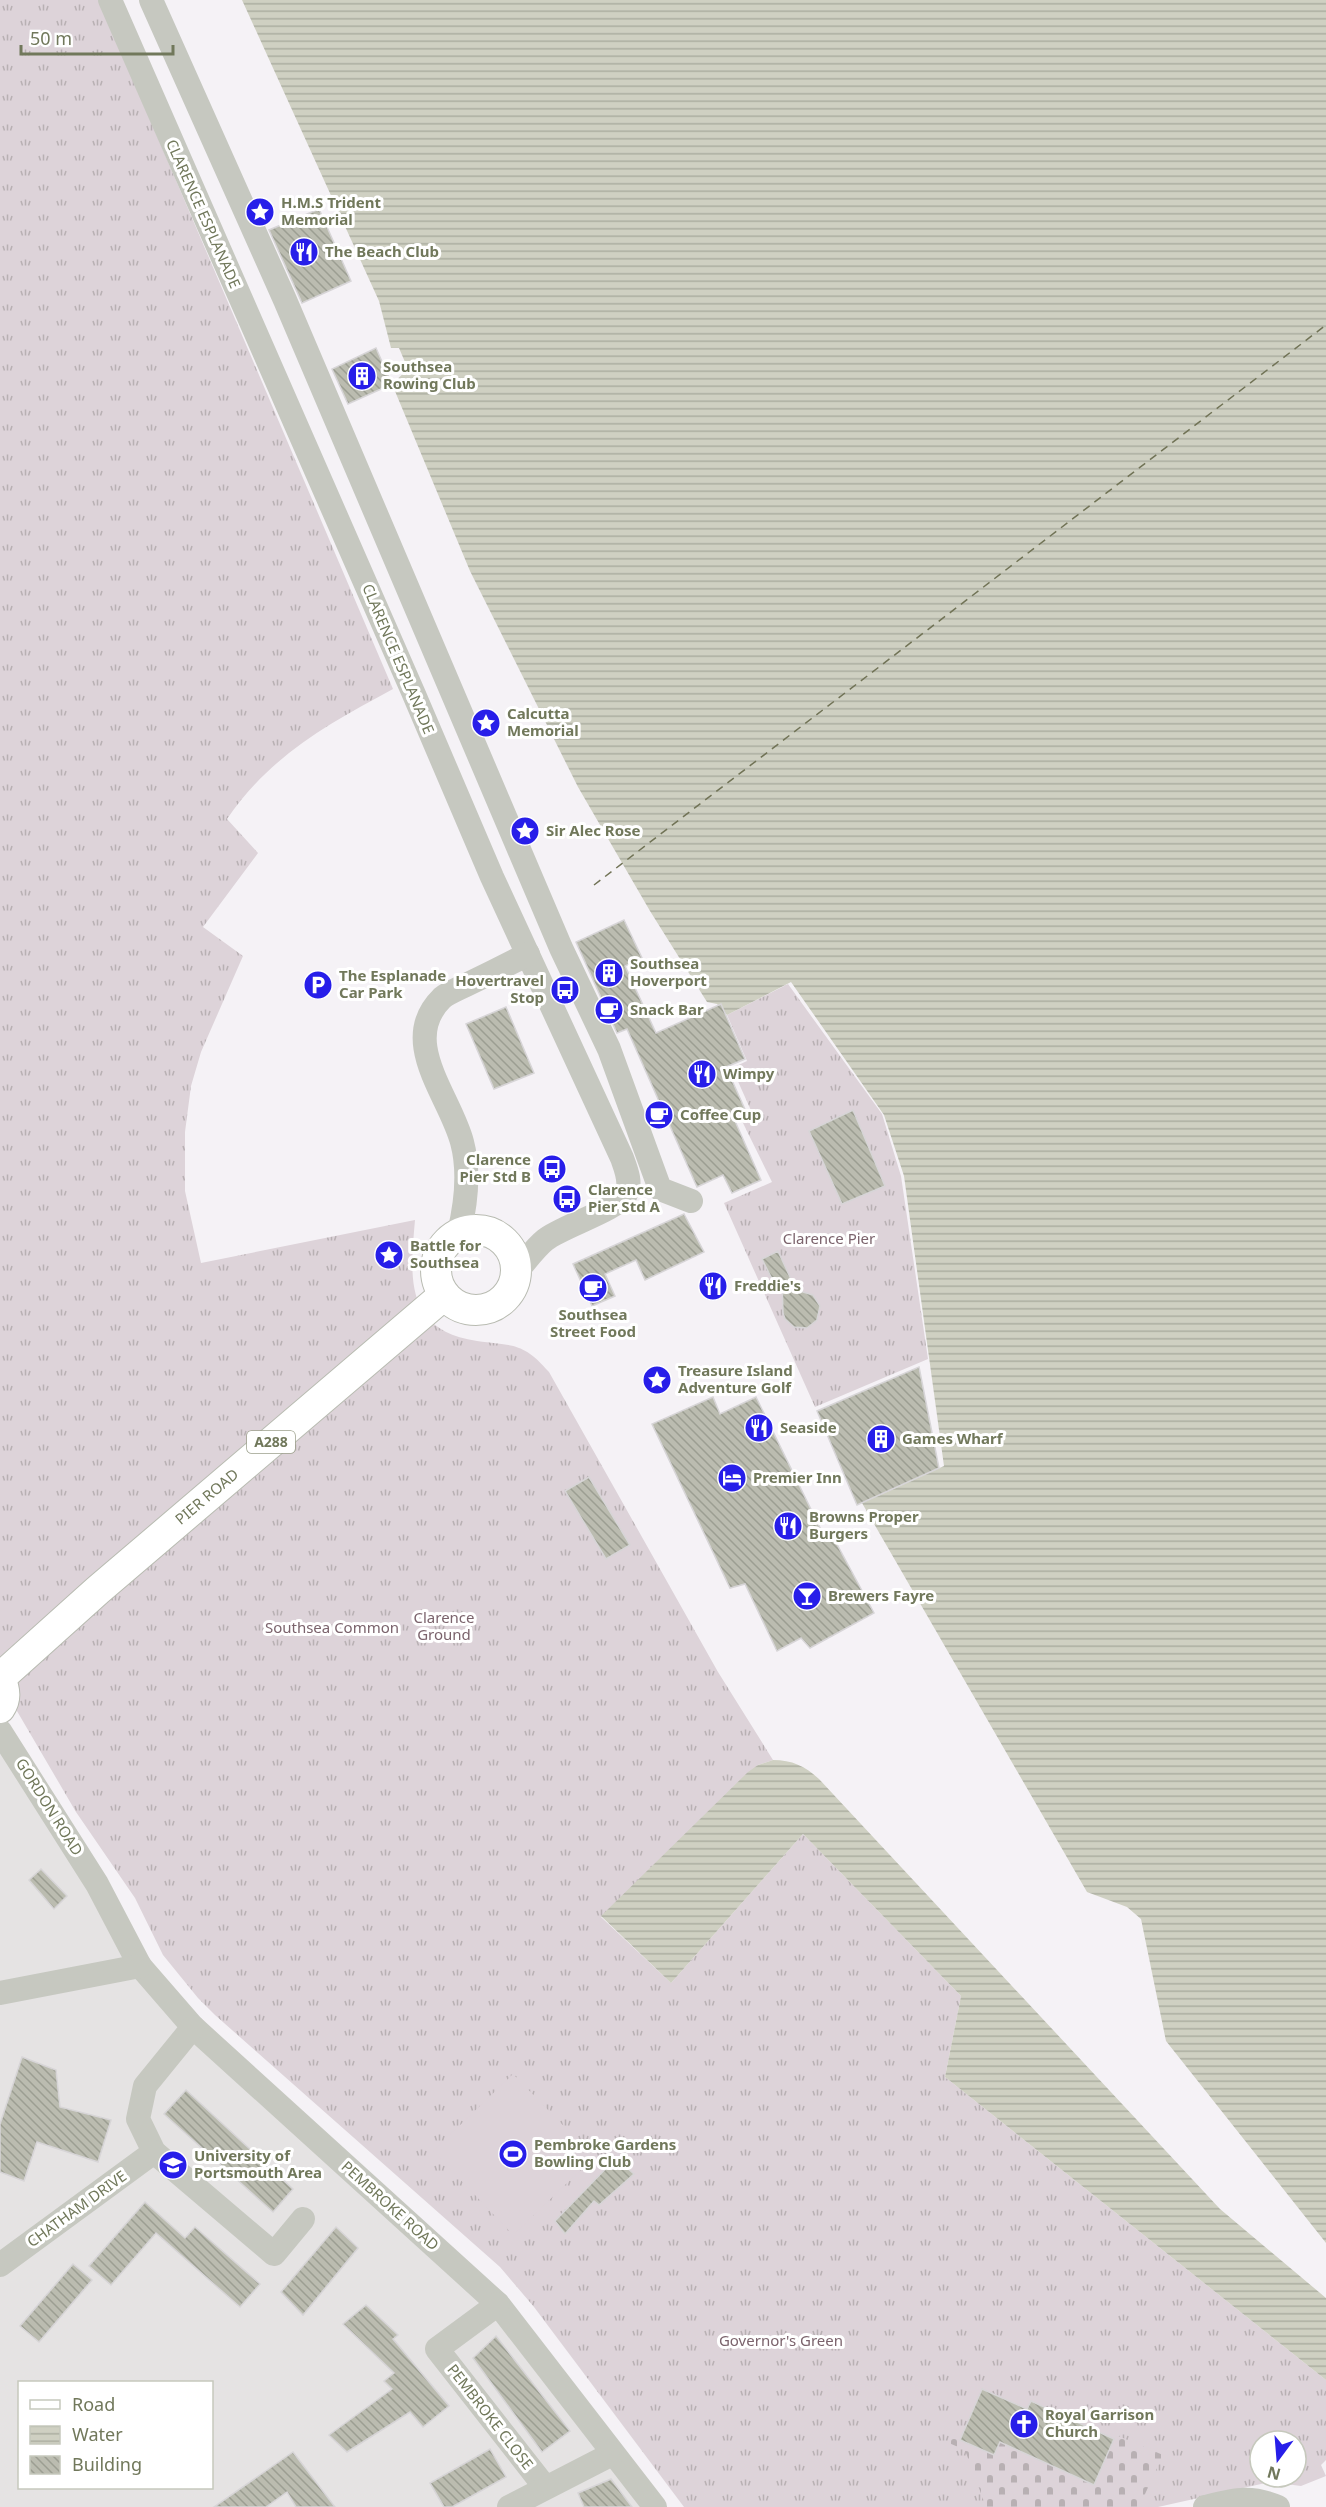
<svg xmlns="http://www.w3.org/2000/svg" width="1326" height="2507" font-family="'Noto Sans',sans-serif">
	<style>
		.built { fill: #e5e3e3; fill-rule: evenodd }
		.grass { fill: url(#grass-tufts); fill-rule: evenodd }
		.cemetery { fill: url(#cemetery-stones) }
		.pitch { fill: #ddd3d9 }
		.water { fill: url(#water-rules) }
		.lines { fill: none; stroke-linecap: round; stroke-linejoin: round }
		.ferry { stroke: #717356; stroke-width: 1.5; stroke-dasharray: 8 6; stroke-linecap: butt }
		.building { fill: url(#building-back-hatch); stroke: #d7d5d7; stroke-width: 1.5 }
		.major-casing { stroke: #b8bbb1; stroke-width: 32 }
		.minor { stroke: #c6c8c0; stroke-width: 24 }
		.major { stroke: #fff; stroke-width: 30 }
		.labels { text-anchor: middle; stroke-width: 6; stroke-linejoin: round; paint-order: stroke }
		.shield { fill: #fff; stroke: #9ca08c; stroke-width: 1.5 }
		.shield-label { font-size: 14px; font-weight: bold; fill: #71785b }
		.poi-label { font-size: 15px; font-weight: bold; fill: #71785b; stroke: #fff; text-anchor: start }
		.street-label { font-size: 15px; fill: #71785b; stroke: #fff }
		.park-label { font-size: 15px; fill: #7b636c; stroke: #fff }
	</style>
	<defs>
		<pattern id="grass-tufts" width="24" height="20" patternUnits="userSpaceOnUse" patternTransform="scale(1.5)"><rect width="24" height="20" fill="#ddd3d9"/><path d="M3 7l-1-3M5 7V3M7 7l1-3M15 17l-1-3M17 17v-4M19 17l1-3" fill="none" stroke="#b8b0b3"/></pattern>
		<pattern id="cemetery-stones" width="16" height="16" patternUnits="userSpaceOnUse" patternTransform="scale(1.5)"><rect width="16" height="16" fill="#ddd3d9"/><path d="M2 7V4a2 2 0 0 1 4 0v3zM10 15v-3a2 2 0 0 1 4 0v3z" fill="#b8b0b3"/></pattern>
		<pattern id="water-rules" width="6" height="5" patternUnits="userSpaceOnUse" patternTransform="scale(1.5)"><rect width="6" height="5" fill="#cfd0c2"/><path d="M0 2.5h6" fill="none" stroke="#acaea1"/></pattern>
		<pattern id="building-back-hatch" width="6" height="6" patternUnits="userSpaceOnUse" patternTransform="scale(1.5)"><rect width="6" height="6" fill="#bbbcb0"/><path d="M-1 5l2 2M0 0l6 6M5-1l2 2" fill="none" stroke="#9c9e92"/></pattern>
	</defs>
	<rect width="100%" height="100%" fill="#f5f2f6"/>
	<!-- built -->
	<path class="built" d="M0 1722 140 1966 498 2304 655 2507H0ZM20 2382H212V2488H20Z"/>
	<!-- grass -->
	<g class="grass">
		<path d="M0 0H99L393 689C328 724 271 755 227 819L258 853 203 927 243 956 201 1052 191 1086 185 1132V1191L201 1263 415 1220C410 1277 404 1330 477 1341 514 1346 523 1342 549 1372L718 1672 773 1760 758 1765 601 1917 671 1983 803 1834 961 1996 945 2077 1326 2380V2460L1321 2465 1326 2476 1301 2486 1270 2482 1158 2507H684L534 2307 500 2267 215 2015 198 1998 163 1955 135 1898 76 1812 0 1682ZM1260 2441H1296V2477H1260Z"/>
		<path d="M788 984 882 1114 901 1176 928 1359 815 1407 724 1203 772 1182 743 1123 753 1115 732 1068 747 1061 727 1015Z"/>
	</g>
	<!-- cemetery -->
	<path class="cemetery" d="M1116 2435 1163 2455 1139 2507H986L965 2450 949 2443 952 2436 994 2455 1000 2442 1093 2485Z"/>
	<!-- pitch -->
	<path class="pitch" d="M513 2074 594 2157 513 2235 433 2151Z"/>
	<!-- water -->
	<g class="water">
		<path d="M242 0H1326V2243L1166 2041 1141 1919 1127 1907 1087 1892 862 1503 944 1466 904 1176 884 1115 791 982 727 1015 717 1004 707 1002 650 911 578 787 470 571 392 384 408 369 399 348H391L379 301Z"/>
		<path d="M773 1760C792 1760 805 1766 819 1779L1220 2209 1326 2298V2380L945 2077 961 1996 803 1834 671 1983 601 1916 748 1772 758 1765Z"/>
	</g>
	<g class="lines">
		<!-- ferry -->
		<path class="ferry" d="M594 885 1326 325"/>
	</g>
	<!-- building -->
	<g class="building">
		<path d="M319 209 351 281 302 303 269 230Z"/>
		<path d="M376 348 392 384 348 404 332 369Z"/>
		<path d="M624 920 642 958 625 966 656 1033 721 1004 745 1059 726 1067 748 1116 735 1121 761 1180 732 1193 723 1175 697 1187 627 1029 617 1033 576 942Z"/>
		<path d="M506 1007 534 1073 494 1089 466 1024Z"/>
		<path d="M853 1110 885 1186 842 1204 809 1131Z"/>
		<path d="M684 1214 704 1252 645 1280 636 1260 605 1274 615 1296 592 1306 573 1264Z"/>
		<path d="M778 1251 796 1290 813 1295 820 1306 817 1320 807 1328 794 1327 785 1319 783 1313 782 1281 775 1285 762 1259Z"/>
		<path d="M919 1367 939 1468 857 1505 817 1411Z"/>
		<path d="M713 1397 720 1414 756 1397 826 1540 833 1537 874 1613 810 1648 801 1638 777 1651 745 1584 730 1588 652 1424Z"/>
		<path d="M589 1477 630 1545 606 1559 565 1491Z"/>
		<path d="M41 1869 67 1896 54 1909 29 1880Z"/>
		<path d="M22 2057 56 2070 60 2107 111 2120 98 2162 37 2142 24 2181 0 2172V2124Z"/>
		<path d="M186 2090 293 2189 273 2212 164 2114Z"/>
		<path d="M616 2158 634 2174 599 2205 594 2201 565 2234 555 2221Z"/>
		<path d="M145 2202 185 2238 195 2227 260 2284 240 2307 156 2233 111 2285 89 2266Z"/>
		<path d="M336 2227 358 2248 303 2315 281 2292Z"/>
		<path d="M73 2264 92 2280 39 2342 20 2326Z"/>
		<path d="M366 2305 398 2335 393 2339 449 2406 423 2427 410 2412 347 2452 329 2435 392 2389 384 2381 394 2373 343 2324Z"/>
		<path d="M496 2336 570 2431 542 2452 473 2358Z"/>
		<path d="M982 2389 1027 2409 1031 2401 1114 2439 1094 2485 1000 2442 994 2455 960 2440Z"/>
		<path d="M490 2449 506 2477 452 2507H444L430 2483Z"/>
		<path d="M293 2452 335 2507H296L287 2492 266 2507H214Z"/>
		<path d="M611 2479 632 2507H584L578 2493Z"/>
	</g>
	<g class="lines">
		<!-- major casing -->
		<g class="major-casing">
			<g id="major">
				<circle cx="476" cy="1270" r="40"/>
				<path d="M0 1678 98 1590 444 1295"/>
				<path d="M0 1679C5 1689 7 1698 0 1708"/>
			</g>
		</g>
		<!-- minor -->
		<g class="minor">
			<path d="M110 0 413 692 492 877 622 1158C626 1169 632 1183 626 1194 617 1210 563 1226 545 1240 535 1248 526 1261 517 1271"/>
			<path d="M151 0 285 300 561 948 609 1049 660 1189 691 1201"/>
			<path d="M459 1233C466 1204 470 1172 462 1142 450 1096 398 1041 442 998 448 993 458 989 466 985 487 975 507 965 528 954"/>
			<path d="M0 1731 97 1884 140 1966 193 2027 498 2304 655 2507"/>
			<path d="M0 1993 140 1966"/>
			<path d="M193 2027 145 2086 138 2119 154 2152 274 2254 303 2219"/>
			<path d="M0 2265 154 2152"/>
			<path d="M498 2304 437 2349 545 2487"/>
			<path d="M509 2507 612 2454"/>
			<path d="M1205 2507C1234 2500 1250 2495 1278 2507"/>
		</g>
		<!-- major -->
		<use href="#major" class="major"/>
	</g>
	<!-- icons -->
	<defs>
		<g id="sight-disc" transform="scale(1.5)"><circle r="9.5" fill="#271ee9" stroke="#fff"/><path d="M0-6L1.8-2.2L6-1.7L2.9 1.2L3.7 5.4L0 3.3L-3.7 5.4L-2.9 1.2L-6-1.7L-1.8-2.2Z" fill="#fff"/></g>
		<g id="restaurant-disc" transform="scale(1.5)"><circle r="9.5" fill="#271ee9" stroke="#fff"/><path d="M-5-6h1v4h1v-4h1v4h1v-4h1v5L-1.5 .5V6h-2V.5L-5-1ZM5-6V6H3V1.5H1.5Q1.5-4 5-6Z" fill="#fff"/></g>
		<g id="building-disc" transform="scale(1.5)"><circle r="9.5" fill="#271ee9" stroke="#fff"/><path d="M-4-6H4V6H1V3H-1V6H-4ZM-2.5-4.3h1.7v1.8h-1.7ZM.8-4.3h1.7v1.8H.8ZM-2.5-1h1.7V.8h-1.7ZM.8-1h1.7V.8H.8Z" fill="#fff"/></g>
		<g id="parking-disc" transform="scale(1.5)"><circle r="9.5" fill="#271ee9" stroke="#fff"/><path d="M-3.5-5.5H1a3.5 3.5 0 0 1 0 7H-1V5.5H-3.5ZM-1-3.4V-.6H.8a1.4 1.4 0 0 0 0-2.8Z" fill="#fff"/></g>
		<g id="bus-disc" transform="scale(1.5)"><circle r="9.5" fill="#271ee9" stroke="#fff"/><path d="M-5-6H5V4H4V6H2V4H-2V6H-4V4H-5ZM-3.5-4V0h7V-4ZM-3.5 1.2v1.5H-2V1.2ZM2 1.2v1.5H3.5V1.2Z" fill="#fff"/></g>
		<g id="cafe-disc" transform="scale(1.5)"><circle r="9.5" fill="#271ee9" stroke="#fff"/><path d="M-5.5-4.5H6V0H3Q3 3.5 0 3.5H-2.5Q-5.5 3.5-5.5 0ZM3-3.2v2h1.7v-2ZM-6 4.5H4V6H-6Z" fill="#fff"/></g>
		<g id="hotel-disc" transform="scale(1.5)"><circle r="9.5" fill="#271ee9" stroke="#fff"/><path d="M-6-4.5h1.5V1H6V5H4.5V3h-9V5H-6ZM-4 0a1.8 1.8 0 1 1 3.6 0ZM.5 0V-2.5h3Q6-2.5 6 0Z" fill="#fff"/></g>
		<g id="bar-disc" transform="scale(1.5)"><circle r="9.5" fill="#271ee9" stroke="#fff"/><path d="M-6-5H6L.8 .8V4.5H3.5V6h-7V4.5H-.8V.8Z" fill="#fff"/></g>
		<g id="stadium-disc" transform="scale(1.5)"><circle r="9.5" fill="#271ee9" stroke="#fff"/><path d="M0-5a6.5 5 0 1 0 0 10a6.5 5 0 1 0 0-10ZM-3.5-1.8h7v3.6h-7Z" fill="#fff"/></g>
		<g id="university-disc" transform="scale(1.5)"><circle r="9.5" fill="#271ee9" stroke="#fff"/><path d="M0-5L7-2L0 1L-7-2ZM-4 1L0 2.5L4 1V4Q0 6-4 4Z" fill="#fff"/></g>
		<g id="church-disc" transform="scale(1.5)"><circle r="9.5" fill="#271ee9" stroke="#fff"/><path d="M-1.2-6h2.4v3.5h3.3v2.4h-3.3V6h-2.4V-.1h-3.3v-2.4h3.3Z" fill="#fff"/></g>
	</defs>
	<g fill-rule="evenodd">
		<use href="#sight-disc" x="260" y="212"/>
		<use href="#restaurant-disc" x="304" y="252"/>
		<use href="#building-disc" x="362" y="376"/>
		<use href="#sight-disc" x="486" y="723"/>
		<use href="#sight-disc" x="525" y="831"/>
		<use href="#building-disc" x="609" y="973"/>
		<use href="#parking-disc" x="318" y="985"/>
		<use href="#bus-disc" x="565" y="990"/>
		<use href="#cafe-disc" x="609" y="1010"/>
		<use href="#restaurant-disc" x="702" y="1074"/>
		<use href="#cafe-disc" x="659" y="1115"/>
		<use href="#bus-disc" x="552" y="1169"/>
		<use href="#bus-disc" x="567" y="1199"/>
		<use href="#sight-disc" x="389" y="1255"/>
		<use href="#restaurant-disc" x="713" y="1286"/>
		<use href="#cafe-disc" x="593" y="1288"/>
		<use href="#sight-disc" x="657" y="1380"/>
		<use href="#restaurant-disc" x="759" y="1428"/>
		<use href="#building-disc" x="881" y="1439"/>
		<use href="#hotel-disc" x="732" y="1478"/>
		<use href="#restaurant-disc" x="788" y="1526"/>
		<use href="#bar-disc" x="807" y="1596"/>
		<use href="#stadium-disc" x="513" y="2154"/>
		<use href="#university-disc" x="173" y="2165"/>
		<use href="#church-disc" x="1024" y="2424"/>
	</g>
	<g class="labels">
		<!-- shield labels -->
		<rect class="shield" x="247" y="1431" width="48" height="22" rx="4.5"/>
		<g class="shield-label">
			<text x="271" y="1447">A288</text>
		</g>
		<!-- poi labels -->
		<g class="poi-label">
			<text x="281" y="208">H.M.S Trident<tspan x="281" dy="17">Memorial</tspan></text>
			<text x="325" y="257">The Beach Club</text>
			<text x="383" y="372">Southsea<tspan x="383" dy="17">Rowing Club</tspan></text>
			<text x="507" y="719">Calcutta<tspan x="507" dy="17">Memorial</tspan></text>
			<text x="546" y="836">Sir Alec Rose</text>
			<text x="630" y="969">Southsea<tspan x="630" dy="17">Hoverport</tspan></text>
			<text x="339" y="981">The Esplanade<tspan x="339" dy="17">Car Park</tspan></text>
			<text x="544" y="986" text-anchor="end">Hovertravel<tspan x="544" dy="17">Stop</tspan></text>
			<text x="630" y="1015">Snack Bar</text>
			<text x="723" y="1079">Wimpy</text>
			<text x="680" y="1120">Coffee Cup</text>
			<text x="531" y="1165" text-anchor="end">Clarence<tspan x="531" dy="17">Pier Std B</tspan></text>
			<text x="588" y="1195">Clarence<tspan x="588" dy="17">Pier Std A</tspan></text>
			<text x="410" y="1251">Battle for<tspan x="410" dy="17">Southsea</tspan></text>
			<text x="734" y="1291">Freddie's</text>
			<text x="593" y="1320" text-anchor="middle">Southsea<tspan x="593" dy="17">Street Food</tspan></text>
			<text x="678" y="1376">Treasure Island<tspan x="678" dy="17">Adventure Golf</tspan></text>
			<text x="780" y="1433">Seaside</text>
			<text x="902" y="1444">Games Wharf</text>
			<text x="753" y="1483">Premier Inn</text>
			<text x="809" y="1522">Browns Proper<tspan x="809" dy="17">Burgers</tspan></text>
			<text x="828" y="1601">Brewers Fayre</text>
			<text x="534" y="2150">Pembroke Gardens<tspan x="534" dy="17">Bowling Club</tspan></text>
			<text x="194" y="2161">University of<tspan x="194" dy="17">Portsmouth Area</tspan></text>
			<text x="1045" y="2420">Royal Garrison<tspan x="1045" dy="17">Church</tspan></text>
		</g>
		<!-- street labels -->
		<g class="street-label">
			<text transform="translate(203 214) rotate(66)" y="5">CLARENCE ESPLANADE</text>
			<text transform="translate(398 659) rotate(67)" y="5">CLARENCE ESPLANADE</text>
			<text transform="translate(207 1497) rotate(-40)" y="5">PIER ROAD</text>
			<text transform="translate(49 1807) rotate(58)" y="5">GORDON ROAD</text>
			<text transform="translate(390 2206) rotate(42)" y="5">PEMBROKE ROAD</text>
			<text transform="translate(77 2209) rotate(-36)" y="5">CHATHAM DRIVE</text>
			<text transform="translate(490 2417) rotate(52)" y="5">PEMBROKE CLOSE</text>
		</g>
		<!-- park labels -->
		<g class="park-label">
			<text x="829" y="1244">Clarence Pier</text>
			<text x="444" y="1623">Clarence<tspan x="444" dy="17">Ground</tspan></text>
			<text x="332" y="1633">Southsea Common</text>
			<text x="781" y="2346">Governor's Green</text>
		</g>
	</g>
	<!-- legend -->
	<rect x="18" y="2381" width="195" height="108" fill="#ffffff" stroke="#c6c9bd" stroke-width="1.5"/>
	<rect x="30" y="2400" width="30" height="9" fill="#ffffff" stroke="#c6c9bd" stroke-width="1.5"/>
	<text x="72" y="2411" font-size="18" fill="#71785b">Road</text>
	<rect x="30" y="2426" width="30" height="18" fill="url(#water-rules)" stroke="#c6c9bd" stroke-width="1.5"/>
	<text x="72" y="2441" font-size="18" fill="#71785b">Water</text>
	<rect x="30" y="2456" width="30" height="18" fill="url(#building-back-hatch)" stroke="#c6c9bd" stroke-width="1.5"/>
	<text x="72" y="2471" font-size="18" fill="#71785b">Building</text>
	<!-- north arrow -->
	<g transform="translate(1278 2459) rotate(196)"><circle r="28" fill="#ffffff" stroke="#c6c9bd" stroke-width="1.5"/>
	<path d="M0-4.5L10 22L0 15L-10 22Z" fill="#271ee9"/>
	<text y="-9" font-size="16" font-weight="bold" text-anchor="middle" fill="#71785b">N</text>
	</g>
	<!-- scale -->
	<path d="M21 45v9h152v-9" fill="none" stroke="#71785b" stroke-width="3"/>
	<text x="30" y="45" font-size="18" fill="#71785b" stroke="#ffffff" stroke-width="4.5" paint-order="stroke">50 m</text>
</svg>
